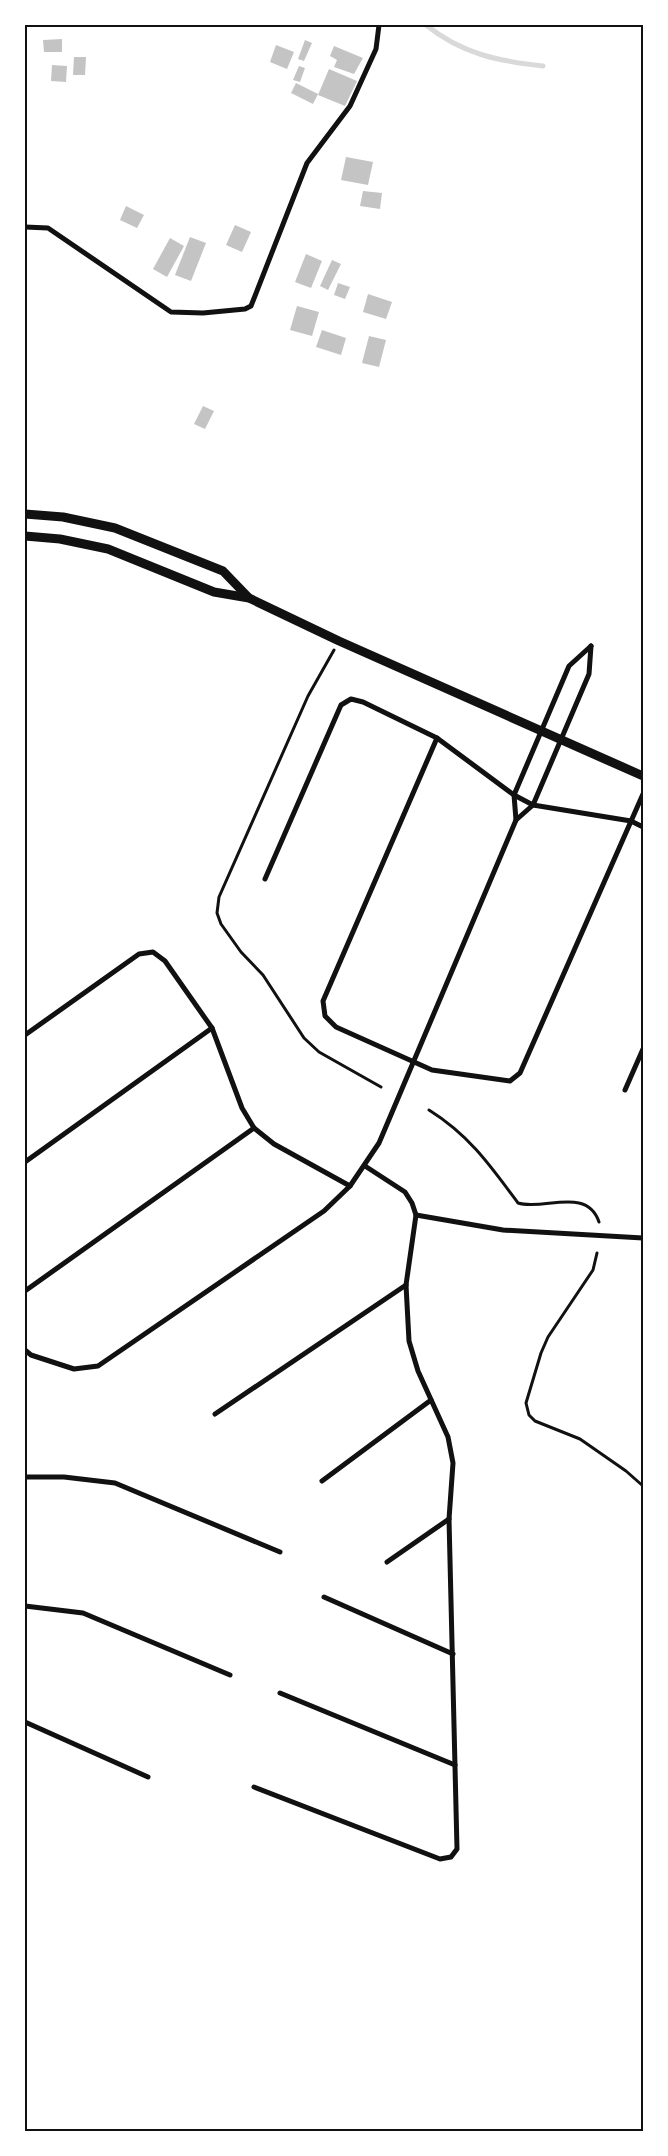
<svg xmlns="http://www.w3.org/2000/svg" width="668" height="2156" font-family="Overpass,sans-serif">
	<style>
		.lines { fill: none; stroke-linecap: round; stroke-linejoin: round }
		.stream { stroke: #d9d9d9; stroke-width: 5 }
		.building { fill: #c4c4c4 }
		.path { stroke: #111; stroke-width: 3 }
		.minor { stroke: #111; stroke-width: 5 }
		.tertiary { stroke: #111; stroke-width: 9 }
		.neatline { fill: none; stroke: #111; stroke-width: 2 }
	</style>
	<rect width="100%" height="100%" fill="#fff"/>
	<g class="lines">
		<!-- stream -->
		<path class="stream" d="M426 25C462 54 498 61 543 66"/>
	</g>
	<!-- building -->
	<g class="building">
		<path d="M62 39V52H44L43 40Z"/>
		<path d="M305 40 312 43 304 61 298 59Z"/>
		<path d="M276 45 294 52 287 69 270 62Z"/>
		<path d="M334 46 363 58 354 74 334 67 337 60 330 56Z"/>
		<path d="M74 57H86L85 75H73Z"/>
		<path d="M52 65 67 66 66 82 51 81Z"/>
		<path d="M299 66 305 68 300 82 293 80Z"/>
		<path d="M329 69 357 81 345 106 318 95Z"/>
		<path d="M296 83 318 94 313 104 291 93Z"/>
		<path d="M346 157 373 162 368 185 341 180Z"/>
		<path d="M363 191 382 193 380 209 360 206Z"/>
		<path d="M126 206 144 215 137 228 120 220Z"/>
		<path d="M235 225 251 232 242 252 226 245Z"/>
		<path d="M190 237 206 243 191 281 175 275Z"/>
		<path d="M170 238 184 246 167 277 153 269Z"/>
		<path d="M306 254 322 261 311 288 295 282Z"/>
		<path d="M332 260 341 264 328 290 320 286Z"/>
		<path d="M338 283 350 287 345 299 334 295Z"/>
		<path d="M368 294 392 302 386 319 363 312Z"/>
		<path d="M297 306 319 312 312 336 290 330Z"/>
		<path d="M322 330 346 338 341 355 316 347Z"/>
		<path d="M369 336 386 340 379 367 362 363Z"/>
		<path d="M203 406 214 411 205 429 194 424Z"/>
	</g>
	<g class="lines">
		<!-- path -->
		<g class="path">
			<path d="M334 650 308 696 219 897 217 913 221 924 241 952 263 975 304 1038 319 1052 381 1087"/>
			<path d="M429 1110C469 1135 490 1165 518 1203 543 1211 587 1186 599 1222"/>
			<path d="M597 1253 593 1270 548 1337 541 1353 526 1403 529 1415 535 1421 580 1439 626 1471 643 1486"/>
		</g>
		<!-- minor -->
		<g class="minor">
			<path d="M25 227 48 228 171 312 203 313 245 309 251 306 307 163 350 106 376 49 379 25"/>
			<path d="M437 738 323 1001 325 1016 336 1027 432 1070 510 1081 520 1073 643 794"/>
			<path d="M516 820 514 795 569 666 591 646"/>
			<path d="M265 879 341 705 351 699 363 702 437 738 514 795 533 805 631 821 643 827"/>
			<path d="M25 1035 139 954 153 952 165 961 212 1028 242 1108 254 1128 274 1144 350 1186"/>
			<path d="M625 1090 643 1049"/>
			<path d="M25 1162 212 1028"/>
			<path d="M416 1215 503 1230 643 1238"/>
			<path d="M25 1291 254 1128"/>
			<path d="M25 1350 31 1355 74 1369 98 1366 324 1211 350 1186 379 1143 516 820 533 805 589 674 591 646"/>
			<path d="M215 1414 406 1285"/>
			<path d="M25 1477H64L115 1483 280 1552"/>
			<path d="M322 1481 431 1400"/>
			<path d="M387 1562 449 1519"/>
			<path d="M324 1597 453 1654"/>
			<path d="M25 1606 83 1613 230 1675"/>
			<path d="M280 1693 455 1765"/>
			<path d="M25 1722 148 1777"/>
			<path d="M254 1787 440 1859 451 1857 457 1849 449 1519 453 1463 448 1437 418 1371 409 1341 406 1285 416 1215 412 1203 405 1192 365 1166"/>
		</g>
		<!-- tertiary -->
		<g class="tertiary">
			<path d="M25 514 63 517 115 528 223 571 249 598"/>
			<path d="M25 536 60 539 108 549 214 592 249 598 339 641 643 776"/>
		</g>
	</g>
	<!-- border -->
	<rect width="668" height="2156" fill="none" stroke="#ffffff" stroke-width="52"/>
	<rect x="26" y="26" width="616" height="2104" class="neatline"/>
</svg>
